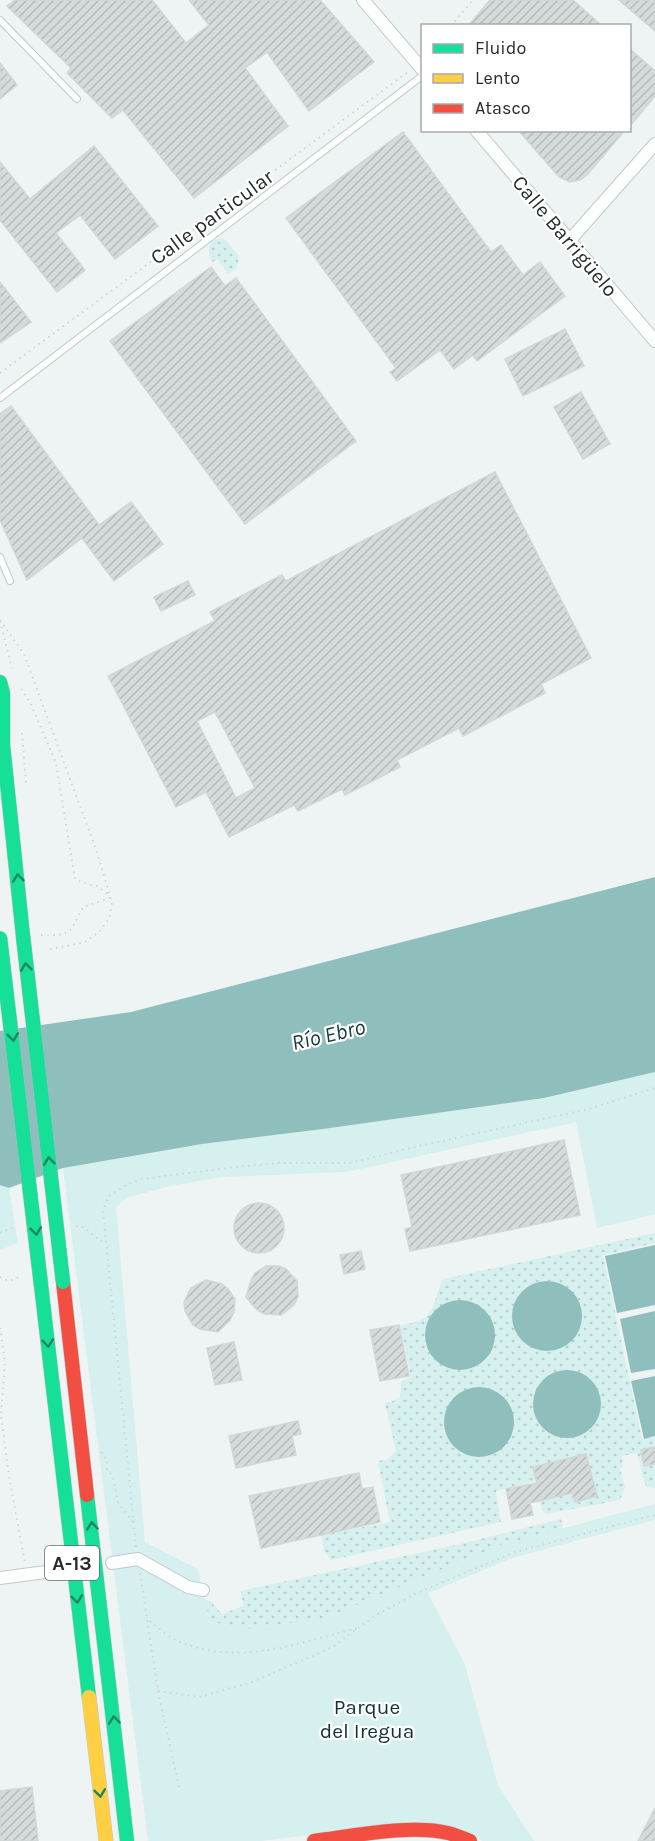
<svg xmlns="http://www.w3.org/2000/svg" width="655" height="1841" font-family="Karla,sans-serif">
	<style>
		.grass { fill: url(#grass-dots) }
		.park { fill: #d5f0ee }
		.water { fill: #8fbfbd }
		.building { fill: url(#building-hatch); stroke: #d1d6d6; stroke-width: 1.5; fill-rule: evenodd }
		.lines { fill: none; stroke-linecap: round; stroke-linejoin: round }
		.lane-casing { stroke: #c3c7c7; stroke-width: 8 }
		.street-casing { stroke: #c3c7c7; stroke-width: 14 }
		.fast-casing { stroke: #c3c7c7; stroke-width: 15 }
		.slow-casing { stroke: #c3c7c7; stroke-width: 15 }
		.jam-casing { stroke: #c3c7c7; stroke-width: 15 }
		.path { stroke: #cfd3d3; stroke-width: 2; stroke-dasharray: 1.5 4.5; stroke-linecap: butt }
		.lane { stroke: #fcfdfd; stroke-width: 6 }
		.street { stroke: #fcfdfd; stroke-width: 12 }
		.fast { stroke: #16e098; stroke-width: 14 }
		.slow { stroke: #ffcf43; stroke-width: 14 }
		.jam { stroke: #f24e42; stroke-width: 14 }
		.fast-bridge-casing { stroke: #a6bab9; stroke-width: 15; stroke-linecap: butt }
		.fast-bridge { stroke: #16e098; stroke-width: 14 }
		.oneway { stroke: #1e8662 }
		.labels { text-anchor: middle; stroke-width: 4.5; stroke-linejoin: round; paint-order: stroke }
		.shield { fill: #fff; stroke: #676b6b; stroke-width: 1.5 }
		.shield-label { font-size: 20px; font-weight: bold; fill: #262b2b }
		.street-label { font-size: 21px; fill: #262b2b; stroke: #fff }
		.park-label { font-size: 21px; fill: #113232; stroke: #fff }
		.water-label { font-size: 22px; font-style: italic; fill: #173938; stroke: #fff }
	</style>
	<defs>
		<pattern id="grass-dots" width="8" height="8" patternUnits="userSpaceOnUse" patternTransform="scale(1.5)"><rect width="8" height="8" fill="#d5f0ee"/><path d="M2 2h.1M6 6h.1" fill="none" stroke="#b7cecc" stroke-width="1.8" stroke-linecap="round"/></pattern>
		<pattern id="building-hatch" width="6" height="6" patternUnits="userSpaceOnUse" patternTransform="scale(1.5)"><rect width="6" height="6" fill="#d5dada"/><path d="M-1 1l2-2M0 6l6-6M5 7l2-2" fill="none" stroke="#b7bbbb"/></pattern>
	</defs>
	<rect width="100%" height="100%" fill="#eef4f4"/>
	<!-- grass -->
	<g class="grass">
		<path d="M222 238 226 240 239 256 237 268 228 274 217 259 213 262C205 252 208 239 222 238Z"/>
		<path d="M655 1233V1243L603 1255 642 1439 655 1437V1488L647 1487 645 1484 637 1453 622 1456 623 1466 620 1469 625 1487 620 1500 546 1514 542 1510 536 1481 496 1491 501 1522 331 1560 324 1551 321 1535 390 1522 378 1461 386 1460 396 1451 385 1403 400 1399 401 1381 411 1377 400 1325C437 1321 431 1306 443 1279Z"/>
		<path d="M561 1519 563 1529 500 1545 328 1617 251 1629 210 1622 204 1599 211 1602 222 1614 244 1606 240 1591 456 1545Z"/>
	</g>
	<!-- park -->
	<g class="park">
		<path d="M655 1072V1214L597 1228 576 1122 346 1172 222 1177 170 1186 126 1198 116 1207 145 1542 198 1569 210 1622 251 1629 328 1617 500 1545 655 1504V1520L515 1557 428 1593 465 1665 498 1785 534 1841H483L441 1826H386L261 1841H148L63 1168 202 1144 323 1129 544 1098Z"/>
		<path d="M0 1185 9 1188 18 1243 0 1250Z"/>
	</g>
	<!-- water -->
	<g class="water">
		<path d="M655 877V1072L544 1098 323 1129 202 1144 63 1168 9 1188 0 1185V1031L131 1012Z"/>
		<path d="M655 1245V1305L617 1313 605 1256Z"/>
		<circle cx="547" cy="1316" r="35"/>
		<circle cx="460" cy="1335" r="35"/>
		<path d="M655 1311V1369L631 1373 620 1319Z"/>
		<circle cx="567" cy="1404" r="34"/>
		<path d="M655 1376V1436L644 1439 631 1381Z"/>
		<circle cx="479" cy="1422" r="35"/>
	</g>
	<!-- building -->
	<g class="building">
		<path d="M15 0H152L186 43 209 25 189 0H320L374 62 309 111 267 52 245 68 288 126 194 198 123 110 112 118 67 73 71 68 7 6Z"/>
		<path d="M490 0H573L602 26H468Z"/>
		<path d="M619 0H655V31Z"/>
		<path d="M630 49 655 71V96L630 126Z"/>
		<path d="M0 63 17 85 0 99Z"/>
		<path d="M518 130H625L588 174 582 179 570 182 559 177Z"/>
		<path d="M403 132 491 252 501 245 523 275 540 262 565 296 477 361 473 355 454 369 440 350 397 381 390 372 396 368 286 218Z"/>
		<path d="M94 146 158 226 115 259 80 215 56 233 85 270 57 292 0 220V162L30 199Z"/>
		<path d="M211 267 225 286 236 278 356 441 245 524 110 341Z"/>
		<path d="M0 282 31 322 0 343Z"/>
		<path d="M565 329 584 366 523 396 505 359Z"/>
		<path d="M581 392 610 444 583 459 554 407Z"/>
		<path d="M11 406 99 525 131 502 163 544 114 581 82 538 27 580 0 520V414Z"/>
		<path d="M495 472 591 658 541 684 545 693 463 736 459 728 397 760 400 767 345 795 342 789 298 811 294 805 229 837 206 792 176 807 108 676 215 621 210 612 282 575 286 581ZM215 712 255 788 236 798 197 721Z"/>
		<path d="M188 581 195 595 161 611 154 597Z"/>
		<path d="M564 1140 580 1215 410 1251 405 1229 412 1227 401 1175Z"/>
		<circle cx="259" cy="1228" r="25"/>
		<path d="M361 1251 365 1269 344 1274 340 1255Z"/>
		<path d="M266 1266H278L286 1269 297 1281 298 1297 294 1305 281 1315 264 1314 257 1310 246 1297 251 1280 255 1273Z"/>
		<path d="M206 1280 222 1284 228 1289 235 1299 234 1312 230 1320 218 1332 200 1329 193 1325 185 1311 184 1302 191 1288Z"/>
		<path d="M399 1325 409 1376 380 1381 370 1330Z"/>
		<path d="M234 1342 242 1380 215 1385 207 1348Z"/>
		<path d="M298 1421 301 1434 292 1436 296 1455 236 1468 229 1436Z"/>
		<path d="M655 1447V1464L644 1466 641 1450Z"/>
		<path d="M586 1454 597 1496 575 1502 572 1493 530 1503 533 1515 512 1519 506 1489 537 1483 533 1467Z"/>
		<path d="M359 1473 362 1489 373 1487 380 1522 261 1548 249 1496Z"/>
		<path d="M32 1787 38 1841H0V1791Z"/>
		<path d="M655 1808V1841H638Z"/>
	</g>
	<g class="lines">
		<!-- lane casing -->
		<g class="lane-casing">
			<g id="lane">
				<path d="M0 20 77 99"/>
				<path d="M0 398 422 76"/>
				<path d="M0 557 10 581"/>
			</g>
		</g>
		<!-- street casing -->
		<g class="street-casing">
			<g id="street">
				<path d="M363 0 422 69"/>
				<path d="M476 130 655 341"/>
				<path d="M570 240 655 144"/>
				<path d="M112 1563 138 1559 188 1587 203 1590"/>
				<path d="M0 1578 53 1571"/>
			</g>
		</g>
		<!-- fast casing -->
		<g class="fast-casing">
			<g id="fast">
				<path d="M0 682 3 693V745L23 936"/>
				<path d="M41 1285 89 1697"/>
				<path d="M87 1495 127 1841"/>
			</g>
		</g>
		<!-- slow casing -->
		<g class="slow-casing">
			<path id="slow" d="M89 1697 106 1841"/>
		</g>
		<!-- jam casing -->
		<g class="jam-casing">
			<g id="jam">
				<path d="M63 1282 87 1495"/>
				<path d="M314 1841C353 1836 410 1824 448 1833 456 1835 463 1838 470 1841"/>
			</g>
		</g>
		<!-- path -->
		<g class="path">
			<path d="M451 26 473 0"/>
			<path d="M0 373 408 72"/>
			<path d="M0 620 24 654 97 852 112 903 109 919 99 932 85 942 47 950"/>
			<path d="M0 621 12 668"/>
			<path d="M21 689 30 702 56 763 75 879 83 883 97 886 108 894"/>
			<path d="M22 733 26 784"/>
			<path d="M41 935C72 936 69 934 83 907L110 898"/>
			<path d="M76 1226 84 1227 100 1241 106 1240"/>
			<path d="M0 1233 16 1226"/>
			<path d="M0 1277 9 1281 22 1276"/>
			<path d="M0 1328 5 1362 1 1415 9 1476 25 1563"/>
			<path d="M101 1452 107 1460V1469L113 1477 118 1503 134 1523"/>
			<path d="M136 1547 103 1210 109 1196 126 1185 142 1179 244 1166 280 1163H350L419 1146 589 1109 655 1088"/>
			<path d="M140 1573 158 1691 180 1791"/>
			<path d="M150 1621C158 1627 166 1636 176 1640 237 1668 297 1643 358 1628"/>
			<path d="M158 1691 199 1697 252 1682 331 1648 376 1615 417 1593 515 1552 655 1515"/>
		</g>
		<!-- lane -->
		<use href="#lane" class="lane"/>
		<!-- street -->
		<use href="#street" class="street"/>
		<!-- fast -->
		<use href="#fast" class="fast"/>
		<!-- slow -->
		<use href="#slow" class="slow"/>
		<!-- jam -->
		<use href="#jam" class="jam"/>
		<!-- fast-bridge casing -->
		<g class="fast-bridge-casing">
			<g id="fast-bridge">
				<path d="M23 936 63 1282"/>
				<path d="M0 938 41 1285"/>
			</g>
		</g>
		<!-- fast-bridge -->
		<use href="#fast-bridge" class="fast-bridge"/>
	</g>
	<!-- one-way arrows -->
	<defs><path id="oneway-chevron" d="M-2-3.5L2.5 0L-2 3.5" fill="none" stroke-width="1.6" stroke-linecap="round" stroke-linejoin="round" transform="scale(1.5)"/></defs>
	<g class="oneway">
		<use href="#oneway-chevron" transform="translate(18 878) rotate(-96)"/>
		<use href="#oneway-chevron" transform="translate(26 967) rotate(-97)"/>
		<use href="#oneway-chevron" transform="translate(13 1037) rotate(83)"/>
		<use href="#oneway-chevron" transform="translate(49 1161) rotate(-97)"/>
		<use href="#oneway-chevron" transform="translate(36 1231) rotate(83)"/>
		<use href="#oneway-chevron" transform="translate(48 1343) rotate(84)"/>
		<use href="#oneway-chevron" transform="translate(92 1526) rotate(-96)"/>
		<use href="#oneway-chevron" transform="translate(77 1599) rotate(83)"/>
		<use href="#oneway-chevron" transform="translate(114 1720) rotate(-96)"/>
		<use href="#oneway-chevron" transform="translate(100 1793) rotate(83)"/>
	</g>
	<g class="labels">
		<!-- shield labels -->
		<rect class="shield" x="45" y="1546" width="54" height="34" rx="4.5"/>
		<g class="shield-label">
			<text x="72" y="1570">A-13</text>
		</g>
		<!-- street labels -->
		<g class="street-label">
			<text transform="translate(212 217) rotate(-36)" y="7">Calle particular</text>
			<text transform="translate(565 236) rotate(50)" y="7">Calle Barrigüelo</text>
		</g>
		<!-- park labels -->
		<g class="park-label">
			<text x="367" y="1714">Parque<tspan x="367" dy="24">del Iregua</tspan></text>
		</g>
		<!-- water labels -->
		<g class="water-label">
			<text transform="translate(328 1034) rotate(-13)" y="8">Río Ebro</text>
		</g>
	</g>
	<!-- legend -->
	<rect x="421" y="24" width="210" height="108" fill="#ffffff" stroke="#a8aaaa" stroke-width="1.5"/>
	<rect x="433" y="44" width="30" height="9" fill="#16e098" stroke="#a8aaaa" stroke-width="1.5"/>
	<text x="475" y="54" font-size="18" fill="#262b2b">Fluido</text>
	<rect x="433" y="74" width="30" height="9" fill="#ffcf43" stroke="#a8aaaa" stroke-width="1.5"/>
	<text x="475" y="84" font-size="18" fill="#262b2b">Lento</text>
	<rect x="433" y="104" width="30" height="9" fill="#f24e42" stroke="#a8aaaa" stroke-width="1.5"/>
	<text x="475" y="114" font-size="18" fill="#262b2b">Atasco</text>
</svg>
